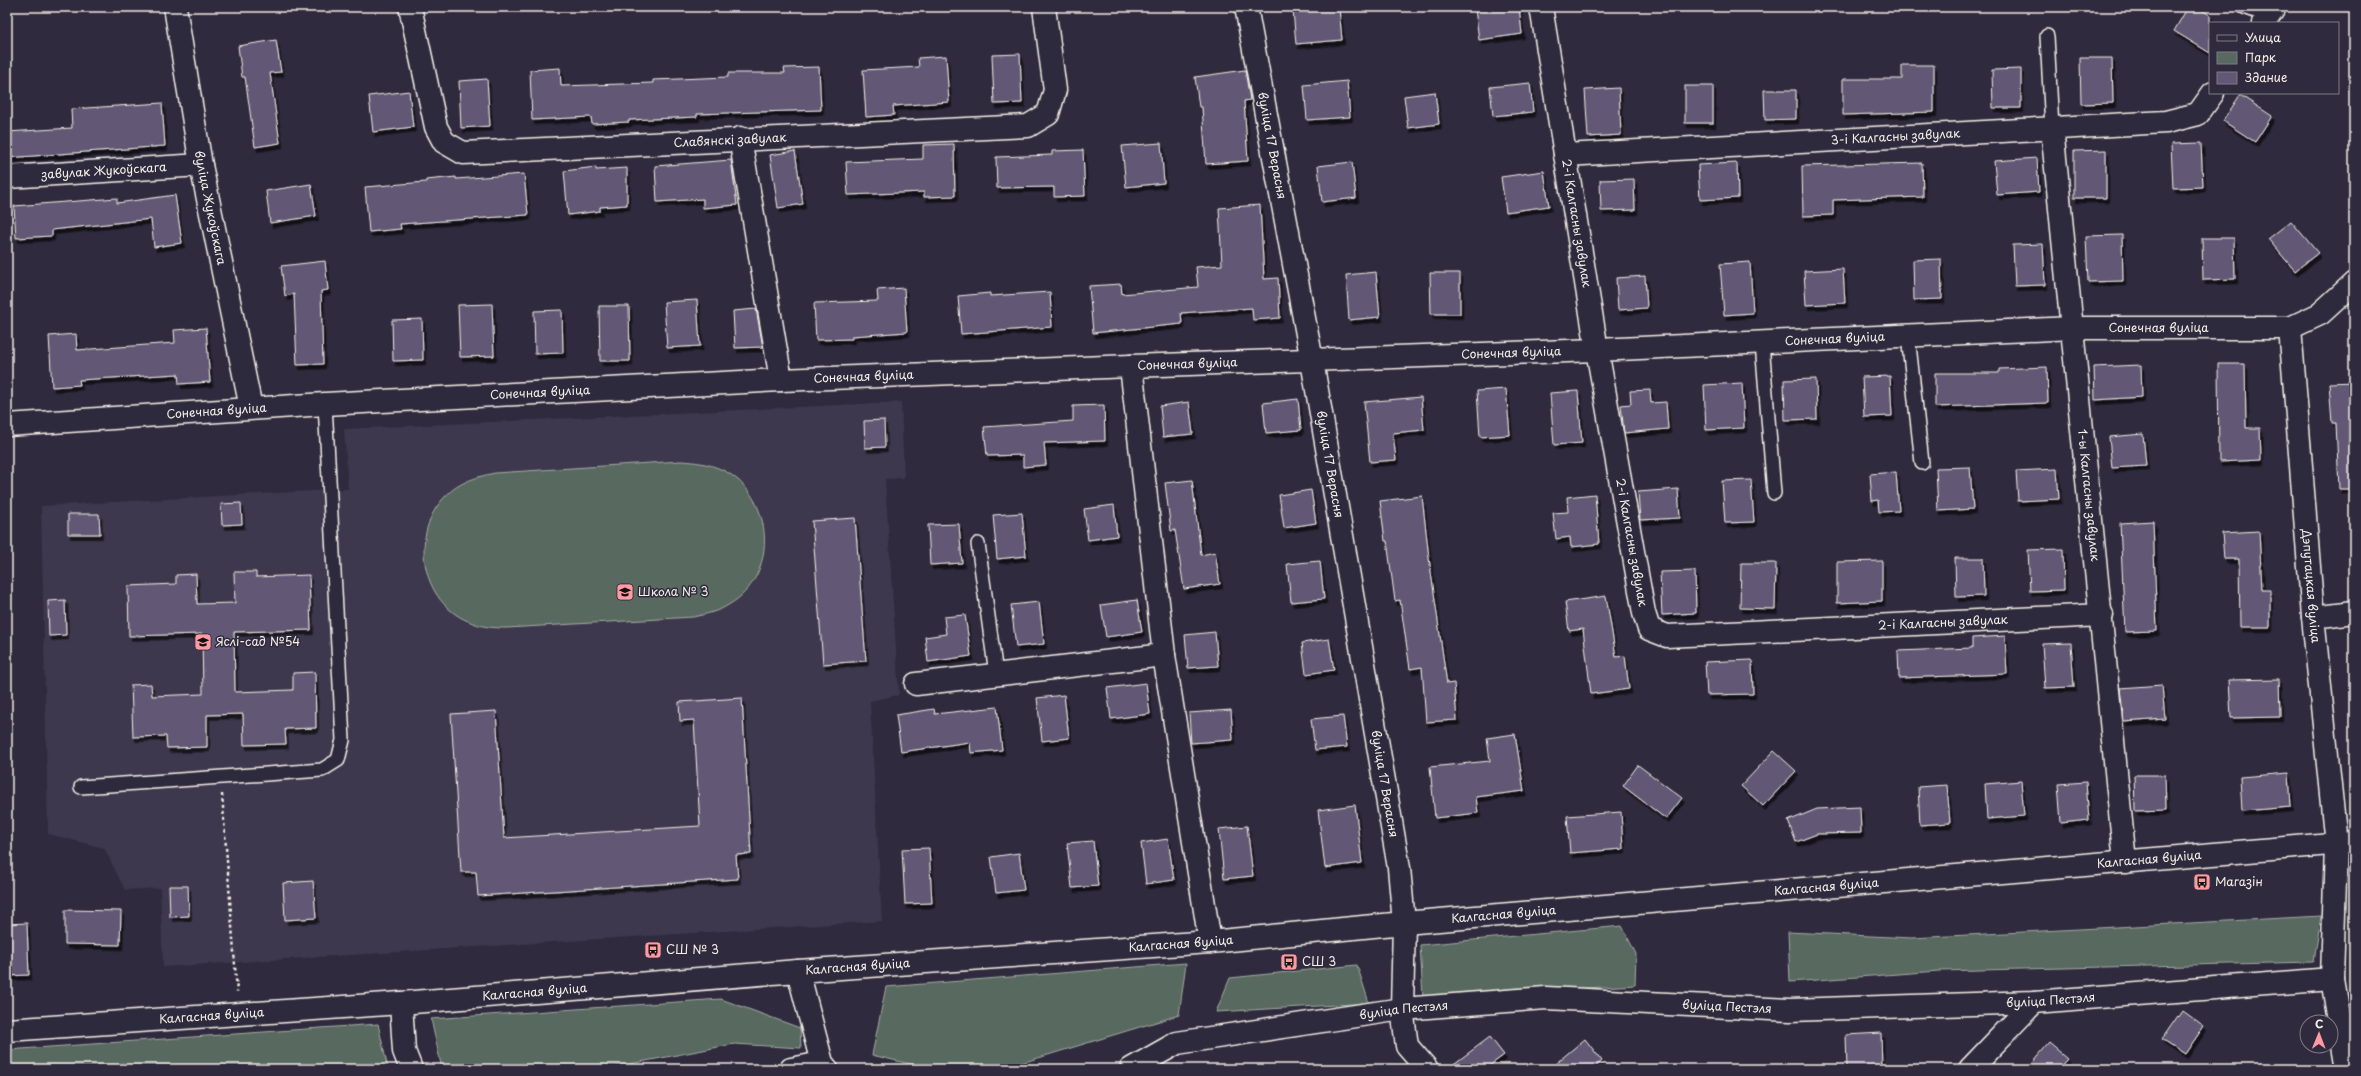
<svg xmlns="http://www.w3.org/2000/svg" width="2361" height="1076" font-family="'Playpen Sans',sans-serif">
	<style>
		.built { fill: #3e384e }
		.green { fill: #586961; stroke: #a6ada4 }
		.building { fill: #625875; stroke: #f4f1e8; filter: url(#shadow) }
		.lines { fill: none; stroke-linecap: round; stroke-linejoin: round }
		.lane-casing { stroke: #f4f1e8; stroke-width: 16 }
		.street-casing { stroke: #f4f1e8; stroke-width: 25 }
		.secondary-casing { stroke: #f4f1e8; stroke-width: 25 }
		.path { stroke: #f4f1e8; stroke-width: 2.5; stroke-dasharray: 3 3; stroke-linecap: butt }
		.lane { stroke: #2f2a3d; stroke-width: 13 }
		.street { stroke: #2f2a3d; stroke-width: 22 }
		.secondary { stroke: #2f2a3d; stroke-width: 22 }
		.labels { text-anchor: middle; stroke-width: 3; stroke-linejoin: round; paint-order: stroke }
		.street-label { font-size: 12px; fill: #f4f1e8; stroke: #2f2a3d }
		.poi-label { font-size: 12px; fill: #f4f1e8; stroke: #2f2a3d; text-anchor: start }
	</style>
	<defs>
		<filter id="shadow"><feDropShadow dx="2.5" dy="4.5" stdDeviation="0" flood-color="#0009"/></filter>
	</defs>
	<rect width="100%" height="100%" fill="#2f2a3d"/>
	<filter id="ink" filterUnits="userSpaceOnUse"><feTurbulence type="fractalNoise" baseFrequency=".025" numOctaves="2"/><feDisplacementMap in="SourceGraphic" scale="8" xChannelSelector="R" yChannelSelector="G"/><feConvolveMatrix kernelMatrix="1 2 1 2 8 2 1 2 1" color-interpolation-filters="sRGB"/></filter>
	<g filter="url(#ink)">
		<!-- built -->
		<path class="built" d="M901 402 904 478 885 479 899 695 870 701 882 921 163 967 160 888 125 890 104 848 48 834 41 506 348 489 344 429Z"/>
		<!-- green -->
		<g class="green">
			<path d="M681 461C702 462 722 466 738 480 775 512 774 578 730 604 718 612 706 614 693 617L507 628C493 628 481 627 468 621 422 602 410 537 442 500 456 483 475 477 495 473Z"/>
			<path d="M2321 916 2314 962 1939 971 1790 982 1788 932 1912 938Z"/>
			<path d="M1622 926 1636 954 1635 985 1423 998 1420 945Z"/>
			<path d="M1186 963 1179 1015 1002 1069H931L872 1055 886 987Z"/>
			<path d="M1357 965 1369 1003 1216 1012 1230 978Z"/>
			<path d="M721 999 800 1028 801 1048 734 1044 604 1069H442L431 1019Z"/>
			<path d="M378 1024 388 1069H7V1050Z"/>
		</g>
		<!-- building -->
		<g class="building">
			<path d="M1339 7 1342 40 1296 44 1293 10Z"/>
			<path d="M1494 7H1519L1522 34 1479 40 1475 9Z"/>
			<path d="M2188 7H2197L2210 15V53L2174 31Z"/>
			<path d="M276 40 281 72 270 73 280 143 255 147 245 77H242L238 46Z"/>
			<path d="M1020 54 1022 103 994 104 992 55Z"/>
			<path d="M946 56 949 102 893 106 894 115 866 117 863 70 919 67 918 58Z"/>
			<path d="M2080 58H2112L2113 103 2081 104Z"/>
			<path d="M1902 65H1934V112L1843 115V79H1902Z"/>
			<path d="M819 67 821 110 697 114V117L629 120V122L592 124 591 117 532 120 530 70 560 68 561 86 653 83V80L728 77V73H785L784 68Z"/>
			<path d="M2021 69V108H1993L1992 70Z"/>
			<path d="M1245 70 1250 100 1244 101 1248 161 1206 164 1202 107H1199L1195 77Z"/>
			<path d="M487 79 490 126 461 128 459 81Z"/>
			<path d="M1347 81 1350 117 1307 120 1304 85Z"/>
			<path d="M1530 83 1533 112 1493 116 1490 87Z"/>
			<rect x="1685" y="86" width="28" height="37"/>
			<path d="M1619 88 1621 135 1588 137 1585 90Z"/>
			<path d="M1764 90H1796V119L1765 120Z"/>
			<path d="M409 91 413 127 373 132 369 96Z"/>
			<path d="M1435 92 1439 124 1408 128 1404 96Z"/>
			<path d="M2240 95 2272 116 2255 142 2223 121Z"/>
			<path d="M162 103 165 146 7 158V132L72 128 71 109Z"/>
			<path d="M1161 143 1164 183 1126 187 1122 146Z"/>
			<path d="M2201 143 2203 187 2173 188 2171 144Z"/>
			<path d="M954 144 955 196 924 197V192L848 195 846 162 923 159V145Z"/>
			<path d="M1083 150 1085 196 1054 197V187L997 188 996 157 1052 155V151Z"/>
			<path d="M2106 150V198H2074V151Z"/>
			<path d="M795 151 803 204 778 208 770 155Z"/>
			<path d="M2037 158 2039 192 1997 195 1994 161Z"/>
			<path d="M731 160 737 205 703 208V199L657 202 655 166Z"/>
			<path d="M1352 162 1356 198 1322 202 1318 166Z"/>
			<path d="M1737 163 1738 198 1700 200 1698 165Z"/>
			<path d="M1922 163 1923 197 1833 200V215L1803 216 1802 166Z"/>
			<path d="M596 167V170L627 168V205L600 207V211L568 215 564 171Z"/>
			<path d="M1544 171 1549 206 1506 212 1501 177Z"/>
			<path d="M524 174 528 215 400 224 401 229 369 232 365 187 426 182V180L456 177V179Z"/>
			<path d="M1634 179 1635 210 1601 211 1600 180Z"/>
			<path d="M311 184 316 216 270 223 266 191Z"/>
			<path d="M175 195 182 243 154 247 151 219 52 230V236L16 238 14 206 117 198V203Z"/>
			<path d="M1260 205 1264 279 1278 278 1280 318 1253 320 1252 308 1181 313 1182 324 1093 333 1089 286 1121 284 1122 294 1198 287 1196 267 1222 265 1219 208Z"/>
			<path d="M2291 221 2318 253 2295 271 2268 239Z"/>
			<path d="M2122 235 2123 281 2088 282 2086 236Z"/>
			<path d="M2202 238H2234L2235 279 2203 280Z"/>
			<path d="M2043 244 2045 285 2015 286 2013 245Z"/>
			<path d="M1941 259 1942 299 1914 300 1913 260Z"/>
			<path d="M325 261 328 290 321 291 323 364 297 365 294 294 285 296 281 266Z"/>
			<path d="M1750 262 1753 313 1724 315 1720 264Z"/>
			<path d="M1843 269 1845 303 1806 305 1804 271Z"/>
			<path d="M1376 272 1380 317 1349 320 1346 275Z"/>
			<path d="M1430 273H1460V314H1431Z"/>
			<path d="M1645 276 1647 308 1618 310 1616 278Z"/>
			<path d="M904 288 907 332 852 336V339L816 340 814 303 878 301 877 290Z"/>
			<path d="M1050 292 1052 327 961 334 958 296 990 293V296Z"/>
			<path d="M697 300 700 346 667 348 664 302Z"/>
			<path d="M492 304 494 356 460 357 458 305Z"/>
			<path d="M599 306H629L630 361H600Z"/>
			<path d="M756 309 763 347 735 348 733 311Z"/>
			<path d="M562 310 563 353 535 354 534 311Z"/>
			<path d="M422 319 423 360 393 361 392 320Z"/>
			<path d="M206 328 210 382 179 384 178 374 79 380 80 385 52 387 49 336 76 334 77 350 175 343 174 330Z"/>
			<path d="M2218 364H2245L2246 428H2260L2261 460 2219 462Z"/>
			<path d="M2141 365 2142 397 2095 400 2094 367Z"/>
			<path d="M2047 367 2048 403 1935 407V373H1999V369Z"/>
			<path d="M1890 376 1892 416 1864 417 1862 377Z"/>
			<path d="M1816 379 1817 419 1785 420 1784 380Z"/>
			<path d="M2354 382V489H2339L2336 423H2332L2329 383Z"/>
			<path d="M1742 383 1744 428 1706 430 1704 385Z"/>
			<path d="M1506 389 1510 435 1480 437 1477 391Z"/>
			<path d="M1650 390 1651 403 1666 402 1668 429 1624 433 1621 405 1631 404 1630 391Z"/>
			<path d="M1578 391 1582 443 1554 445 1550 393Z"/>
			<path d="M1421 397 1424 430 1393 433 1396 460 1370 462 1364 402Z"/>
			<path d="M1298 399 1301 430 1266 433 1263 403Z"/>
			<path d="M1189 402 1193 434 1163 437 1160 406Z"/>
			<path d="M1104 405 1105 441 1044 443 1046 465 1023 467V455L987 456 984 427 1073 421V406Z"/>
			<path d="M884 420 885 447 865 448 864 421Z"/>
			<path d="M2143 434 2146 466 2112 468 2109 437Z"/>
			<path d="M1970 467 1973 509 1938 511 1936 468Z"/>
			<path d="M2057 469 2059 499 2018 501 2016 471Z"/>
			<path d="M1896 472 1899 511 1879 512 1878 500 1872 501 1870 474Z"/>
			<path d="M1192 480 1201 555 1215 552 1220 584 1184 589 1175 530 1171 531 1165 483Z"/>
			<path d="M1751 480 1754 522 1725 523 1722 481Z"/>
			<path d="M1678 489 1680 518 1640 520 1638 492Z"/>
			<path d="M1311 490 1316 523 1284 528 1279 495Z"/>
			<path d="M1595 494 1599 544 1571 547 1570 537 1556 539 1553 513 1568 512 1567 497Z"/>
			<path d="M1422 496 1429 558 1447 684 1454 683 1457 720 1426 722 1422 667 1410 669 1400 600 1395 601 1387 541H1385L1380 501Z"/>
			<path d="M241 503 242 524 222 525 221 504Z"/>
			<path d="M1114 505 1117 536 1088 540 1084 509Z"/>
			<path d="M1022 513 1026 556 997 559 993 515Z"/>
			<path d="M68 514H99L100 534H68Z"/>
			<path d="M855 518 866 661 823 664 812 521Z"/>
			<path d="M2153 521 2157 631 2125 632 2120 523Z"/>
			<path d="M959 524 962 563 930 565 928 525Z"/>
			<path d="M2259 531 2262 590H2270V627H2240L2239 559H2224L2222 533Z"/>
			<path d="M2063 549 2064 590 2030 591 2028 550Z"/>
			<path d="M1955 558H1983L1984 596 1956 597Z"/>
			<path d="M1320 561 1324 599 1291 602 1287 564Z"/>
			<path d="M1882 561V601L1837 603V562Z"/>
			<path d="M1741 563H1776L1775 609 1740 608Z"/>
			<path d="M1695 571 1696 613 1662 615 1660 572Z"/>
			<path d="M234 572H256V577L309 575 311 630 234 632 235 692 293 690V673L315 672 316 728 285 729 286 744 244 745 243 714 207 715V747L167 748 166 736 133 737 131 685 151 684 152 696 203 694 202 634 129 636 128 586 176 584V575L196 574 197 604 235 603Z"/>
			<path d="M1606 596 1616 657 1625 656 1629 689 1591 694 1583 629 1569 631 1565 602Z"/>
			<path d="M65 600 66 635 49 636 48 601Z"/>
			<path d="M1137 600 1142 632 1106 637 1101 605Z"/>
			<path d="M1039 602 1044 644 1016 647 1011 605Z"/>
			<path d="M965 615 971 656 928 662 925 637 946 634 944 617Z"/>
			<path d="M1215 632 1218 666 1188 668 1185 635Z"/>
			<path d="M2005 636 2007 674 1899 678 1898 651 1972 648V638Z"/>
			<path d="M1329 639 1334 670 1306 674 1302 643Z"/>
			<path d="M2071 643 2074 687 2045 688 2042 644Z"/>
			<path d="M1752 660 1753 694 1707 695 1705 662Z"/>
			<path d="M2279 679 2280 717 2231 718 2229 680Z"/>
			<path d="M1146 683 1150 714 1111 719 1107 688Z"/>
			<path d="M2162 685 2165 719 2124 722 2120 688Z"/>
			<path d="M1064 695 1069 738 1042 741 1037 698Z"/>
			<path d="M742 698 751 854 736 855 738 879 478 896 476 872H461L451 714 496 711 504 838 700 826 694 720 680 721 679 702Z"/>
			<path d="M997 707 1002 750 971 753 970 742 901 752 896 715 934 709 935 714Z"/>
			<path d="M1231 710 1233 740 1191 743 1189 713Z"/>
			<path d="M1343 716 1347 747 1315 750 1311 719Z"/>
			<path d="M1515 734 1524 791 1476 797 1478 813 1435 818 1430 767 1490 761 1487 738Z"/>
			<path d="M1774 751 1796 771 1763 806 1741 786Z"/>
			<path d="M1638 765 1682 798 1666 819 1623 786Z"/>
			<path d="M2289 773 2291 807 2242 811 2240 777Z"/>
			<path d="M2134 775H2165L2166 810 2135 811Z"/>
			<path d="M2021 781 2024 816 1987 819 1985 784Z"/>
			<path d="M2086 782 2089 820 2061 823 2058 784Z"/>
			<path d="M1947 785 1950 823 1920 825 1918 787Z"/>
			<path d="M1355 805 1362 863 1325 868 1318 810Z"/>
			<path d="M1860 807 1861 833 1817 834 1796 842 1788 821 1817 809Z"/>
			<path d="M1621 812 1623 849 1570 853 1567 816Z"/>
			<path d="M1247 826 1253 876 1224 879 1219 829Z"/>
			<path d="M1168 839 1174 880 1146 884 1141 843Z"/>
			<path d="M1093 841 1098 886 1072 888 1067 843Z"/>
			<path d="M929 848 932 903 905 904 902 849Z"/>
			<path d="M1019 853 1024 890 996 893 991 857Z"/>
			<path d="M313 881 316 918 285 920 283 883Z"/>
			<path d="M169 886H188L189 916 170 917Z"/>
			<path d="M65 910 121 911 120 945 65 944Z"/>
			<path d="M27 923 29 975 7 976V924Z"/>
			<path d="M2182 1010 2204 1026 2185 1054 2162 1039Z"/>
			<path d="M1881 1033 1882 1069H1847L1846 1035Z"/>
			<path d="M1490 1037 1504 1055 1485 1069H1447Z"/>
			<path d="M1585 1039 1602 1061 1593 1069H1549Z"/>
			<path d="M2049 1043 2067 1058 2057 1069H2027Z"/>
		</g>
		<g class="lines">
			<!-- lane casing -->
			<g class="lane-casing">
				<g id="lane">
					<path d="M2244 7 2269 16"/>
					<path d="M2047 36 2052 128"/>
					<path d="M1908 336 1922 463"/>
					<path d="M1762 343 1774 493"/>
					<path d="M978 544 996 674"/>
					<path d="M81 787 322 770 338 760 343 740 325 404"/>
				</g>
			</g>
			<!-- street casing -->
			<g class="street-casing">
				<g id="street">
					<path id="s1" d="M175 7 201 165 251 408"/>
					<path id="s2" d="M410 7 436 127 444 142 463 153 1028 126 1048 114 1055 90 1044 7"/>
					<path id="s3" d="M1246 7 1312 361 1399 868 1404 923 1402 1009 1407 1046 1427 1069"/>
					<path id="s4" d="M1541 7 1597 350 1644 613 1649 629 1667 636 2102 615"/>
					<path d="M2264 23 2275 7"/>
					<path id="s5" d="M2052 128 2125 862"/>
					<path d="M740 138 781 380"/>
					<path id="s6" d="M1565 155 2166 122 2198 114 2213 93"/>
					<path id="s7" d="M7 177 201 165"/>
					<path id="s8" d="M2290 328 2313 617 2336 844 2332 979 2347 1069"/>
					<path d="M1131 366 1164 655 1210 942"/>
					<path id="s9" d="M7 425 325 404 781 380 1131 366 1597 350 2073 328H2290L2320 314 2354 283"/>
					<path d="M2313 617 2354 612"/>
					<path d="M916 684 1164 655"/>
					<path d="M798 971 822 1063 827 1069"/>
					<path d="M401 1003 404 1051 411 1069"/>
					<path d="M791 1069 822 1063"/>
					<path id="s10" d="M1131 1069 1177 1043 1402 1009 1546 998 1790 1010 2034 1002 2332 979"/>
					<path d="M1970 1069 2034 1002"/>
				</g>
			</g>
			<!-- secondary casing -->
			<g class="secondary-casing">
				<g id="secondary">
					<path id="s11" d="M7 1030 401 1003 798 971 1210 942 1404 923 2354 842"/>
				</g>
			</g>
			<!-- path -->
			<path class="path" d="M222 794 237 992"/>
			<!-- lane -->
			<use href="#lane" class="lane"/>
			<!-- street -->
			<use href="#street" class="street"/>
			<!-- secondary -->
			<use href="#secondary" class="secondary"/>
		</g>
	</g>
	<!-- icons -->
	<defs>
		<g id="school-square" transform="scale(0.9)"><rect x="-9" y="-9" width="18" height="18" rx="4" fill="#ff9aa2" stroke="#2f2a3d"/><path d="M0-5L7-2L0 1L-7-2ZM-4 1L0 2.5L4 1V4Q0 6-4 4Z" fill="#111"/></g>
		<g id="bus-square" transform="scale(0.9)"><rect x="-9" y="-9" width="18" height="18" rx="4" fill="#ff9aa2" stroke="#2f2a3d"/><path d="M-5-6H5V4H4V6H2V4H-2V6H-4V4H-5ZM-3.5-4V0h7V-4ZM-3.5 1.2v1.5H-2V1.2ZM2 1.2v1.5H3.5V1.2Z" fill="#111"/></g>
	</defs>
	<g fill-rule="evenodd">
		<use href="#school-square" x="625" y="592"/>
		<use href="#school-square" x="203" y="642"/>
		<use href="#bus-square" x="2202" y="882"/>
		<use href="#bus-square" x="653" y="950"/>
		<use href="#bus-square" x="1289" y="962"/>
	</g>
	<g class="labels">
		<!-- street labels -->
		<g class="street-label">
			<text dy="4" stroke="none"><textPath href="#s6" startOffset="331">3-і Калгасны завулак</textPath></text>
			<text dy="4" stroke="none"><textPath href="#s2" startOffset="429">Славянскі завулак</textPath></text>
			<text dy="4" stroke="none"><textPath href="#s3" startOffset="141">вуліца 17 Верасня</textPath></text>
			<text dy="4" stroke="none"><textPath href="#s7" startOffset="97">завулак Жукоўскага</textPath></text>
			<text dy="4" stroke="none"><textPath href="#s1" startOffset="204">вуліца Жукоўскага</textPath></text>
			<text dy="4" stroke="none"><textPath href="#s4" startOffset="219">2-і Калгасны завулак</textPath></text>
			<text dy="4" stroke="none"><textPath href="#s9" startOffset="2154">Сонечная вуліца</textPath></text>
			<text dy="4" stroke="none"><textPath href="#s9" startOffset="1830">Сонечная вуліца</textPath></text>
			<text dy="4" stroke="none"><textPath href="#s9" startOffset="1506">Сонечная вуліца</textPath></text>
			<text dy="4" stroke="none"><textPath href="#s9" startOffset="1182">Сонечная вуліца</textPath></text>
			<text dy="4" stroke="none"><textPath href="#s9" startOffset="858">Сонечная вуліца</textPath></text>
			<text dy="4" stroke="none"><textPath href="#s9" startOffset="534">Сонечная вуліца</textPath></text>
			<text dy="4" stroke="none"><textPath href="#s9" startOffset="210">Сонечная вуліца</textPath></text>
			<text dy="4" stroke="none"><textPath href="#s3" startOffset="465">вуліца 17 Верасня</textPath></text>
			<text dy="4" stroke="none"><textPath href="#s5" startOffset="369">1-ы Калгасны завулак</textPath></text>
			<text dy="4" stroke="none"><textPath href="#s4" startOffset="543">2-і Калгасны завулак</textPath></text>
			<text dy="4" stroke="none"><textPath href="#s8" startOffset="259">Дэпутацкая вуліца</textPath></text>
			<text dy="4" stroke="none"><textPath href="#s4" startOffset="927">2-і Калгасны завулак</textPath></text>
			<text dy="4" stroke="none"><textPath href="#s3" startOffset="789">вуліца 17 Верасня</textPath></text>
			<text dy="4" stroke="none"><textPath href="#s11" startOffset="2149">Калгасная вуліца</textPath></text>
			<text dy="4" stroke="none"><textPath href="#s11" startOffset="1825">Калгасная вуліца</textPath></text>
			<text dy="4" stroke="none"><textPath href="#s11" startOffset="1501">Калгасная вуліца</textPath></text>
			<text dy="4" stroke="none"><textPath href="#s11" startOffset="1177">Калгасная вуліца</textPath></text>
			<text dy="4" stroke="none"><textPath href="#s11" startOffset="853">Калгасная вуліца</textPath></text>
			<text dy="4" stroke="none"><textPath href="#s11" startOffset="529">Калгасная вуліца</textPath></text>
			<text dy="4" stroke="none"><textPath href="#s10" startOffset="930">вуліца Пестэля</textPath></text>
			<text dy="4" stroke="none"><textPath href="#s10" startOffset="606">вуліца Пестэля</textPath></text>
			<text dy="4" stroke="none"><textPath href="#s10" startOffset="282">вуліца Пестэля</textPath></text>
			<text dy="4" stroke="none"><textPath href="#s11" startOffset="205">Калгасная вуліца</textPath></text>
		</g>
		<!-- poi labels -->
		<g class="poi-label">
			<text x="638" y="596">Школа № 3</text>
			<text x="216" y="646">Яслі-сад №54</text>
			<text x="2215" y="886">Магазін</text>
			<text x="666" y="954">СШ № 3</text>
			<text x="1302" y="966">СШ 3</text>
		</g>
	</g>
	<!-- margin -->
	<rect width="2361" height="1076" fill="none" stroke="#2f2a3d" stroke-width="24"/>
	<rect x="12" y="12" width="2337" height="1052" fill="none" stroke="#f4f1e8" stroke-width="1.5" filter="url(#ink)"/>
	<!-- legend -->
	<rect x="2209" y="22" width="130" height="72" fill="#2f2a3d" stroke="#7e7a81"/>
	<rect x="2217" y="35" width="20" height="6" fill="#2f2a3d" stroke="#7e7a81"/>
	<text x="2245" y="42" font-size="12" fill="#f4f1e8">Улица</text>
	<rect x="2217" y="52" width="20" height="12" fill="#586961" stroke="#7e7a81"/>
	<text x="2245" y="62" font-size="12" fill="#f4f1e8">Парк</text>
	<rect x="2217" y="72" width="20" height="12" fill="#625875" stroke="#7e7a81"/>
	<text x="2245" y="82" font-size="12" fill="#f4f1e8">Здание</text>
	<!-- north arrow -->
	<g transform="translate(2319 1034) rotate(1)"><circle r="19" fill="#2f2a3d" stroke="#7e7a81"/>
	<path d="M0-3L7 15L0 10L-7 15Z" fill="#ff9aa2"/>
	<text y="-6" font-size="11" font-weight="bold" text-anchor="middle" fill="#f4f1e8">С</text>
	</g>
</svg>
